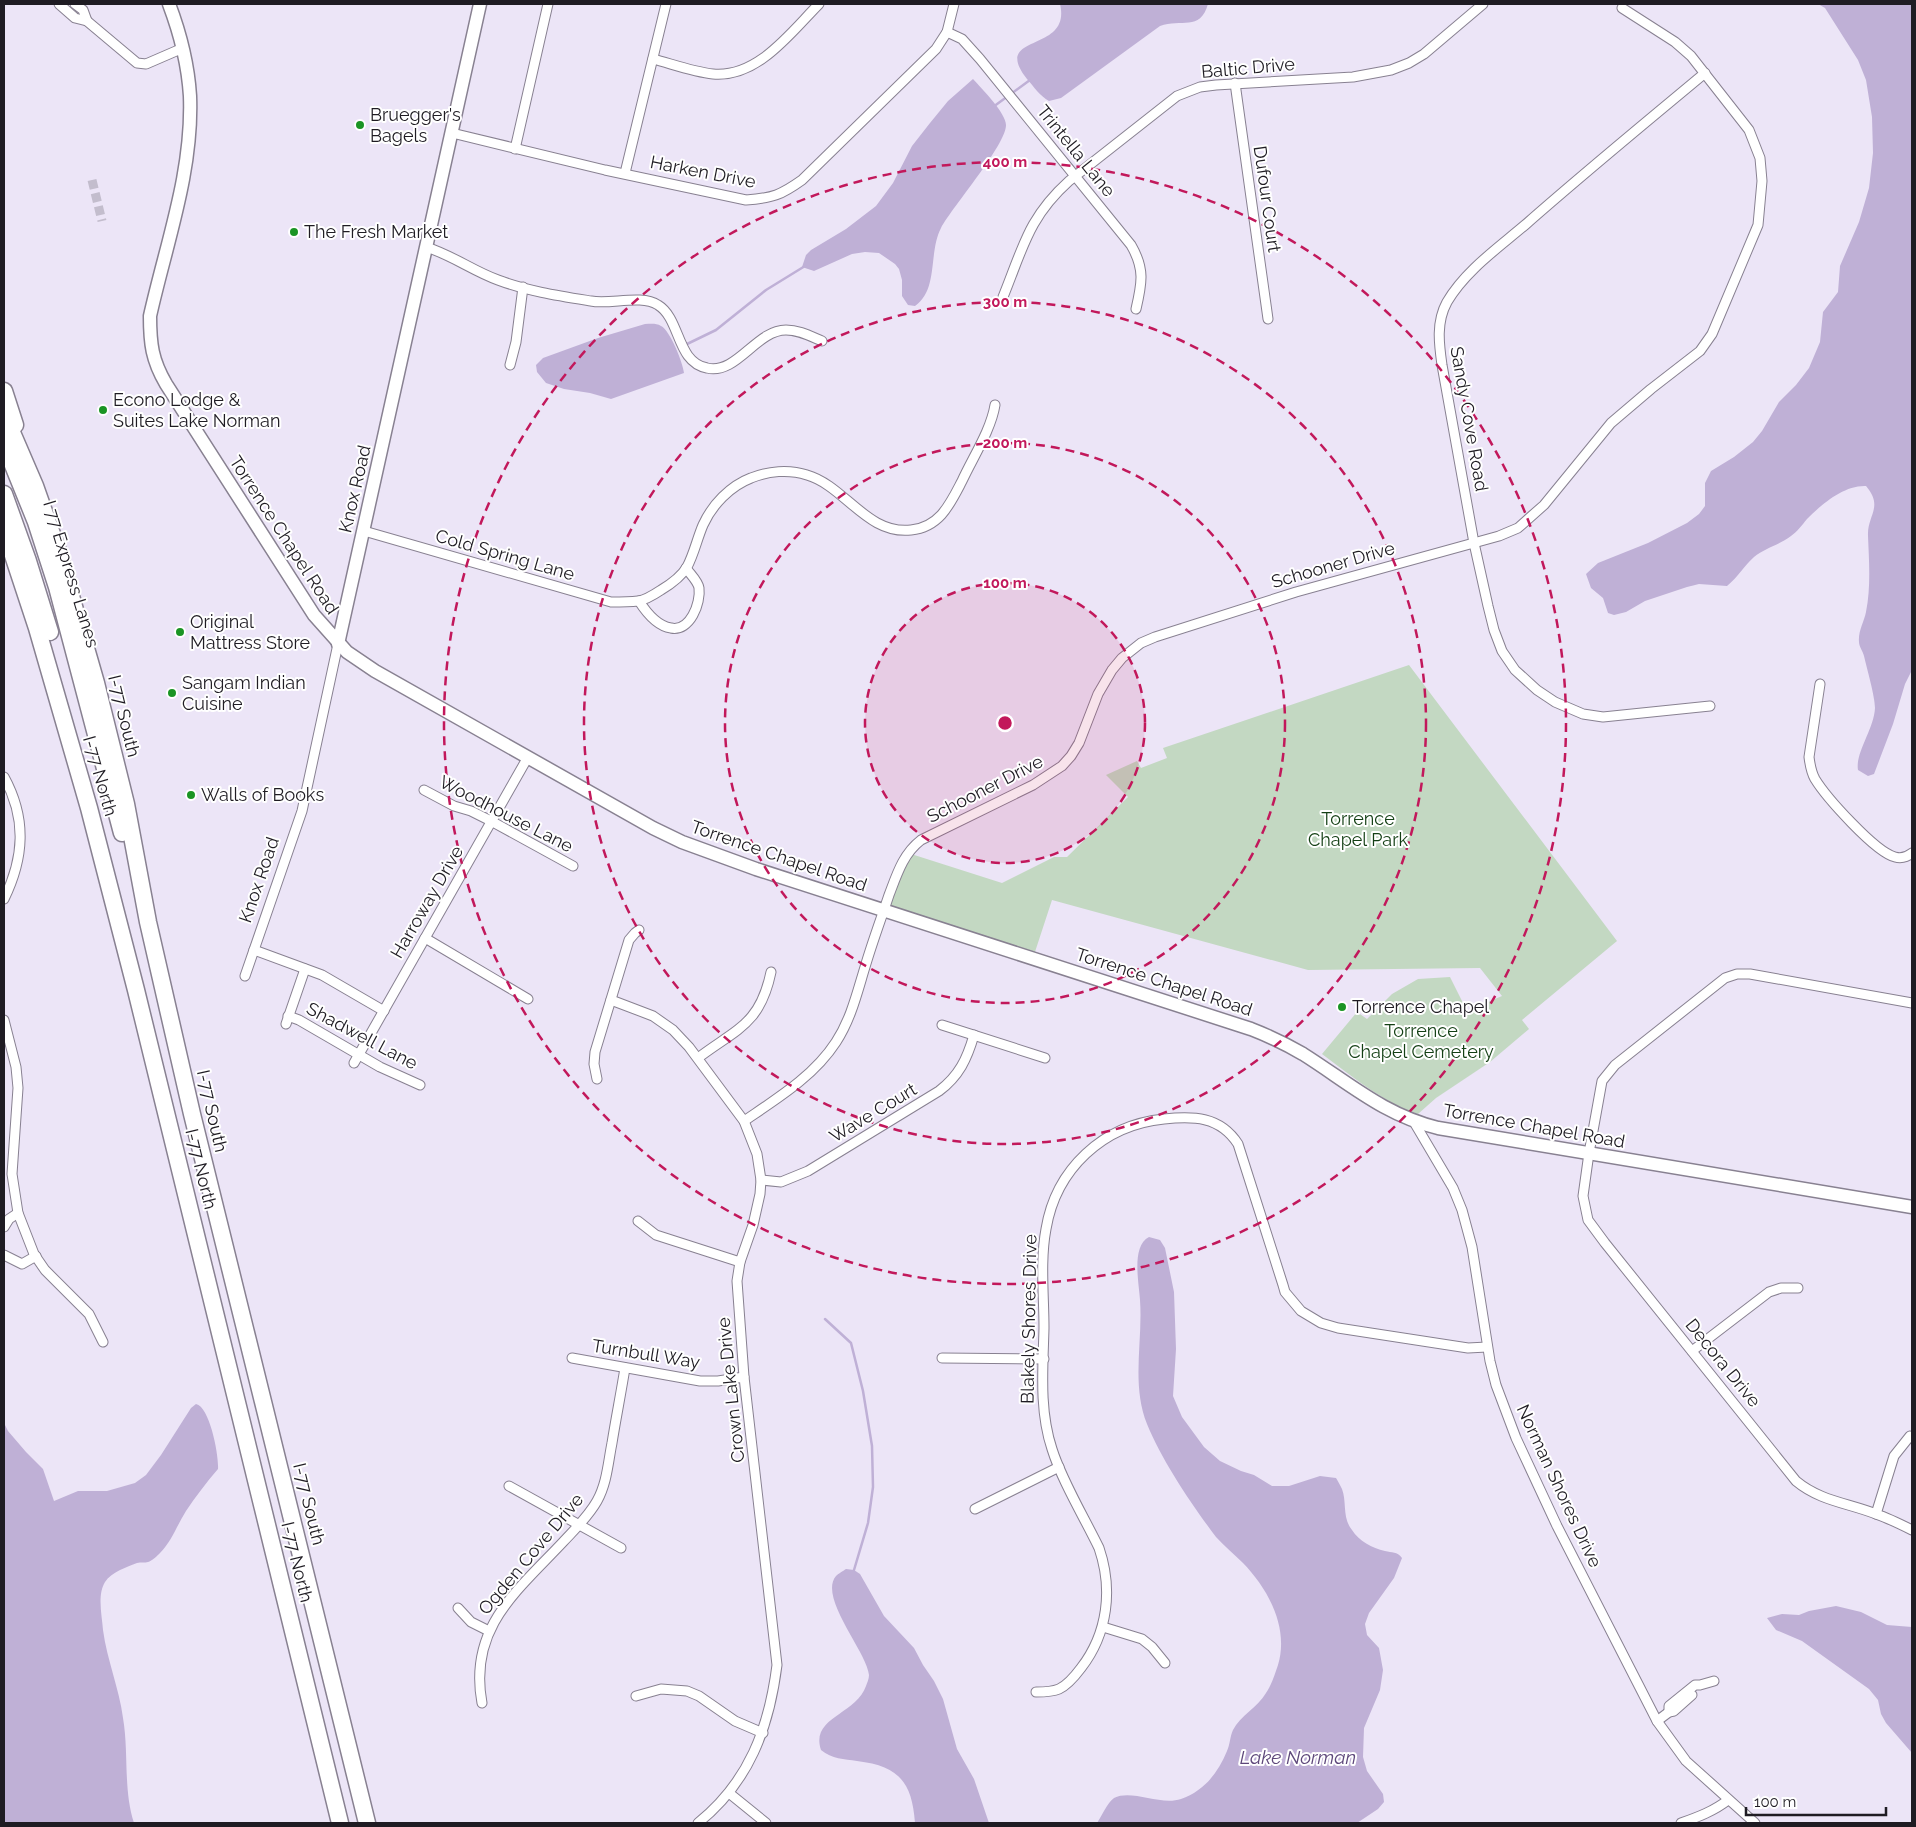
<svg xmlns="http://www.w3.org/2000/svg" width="1916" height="1827" font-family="Raleway,sans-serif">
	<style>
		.green { fill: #c3d8c2 }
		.water { fill: #bfb0d6 }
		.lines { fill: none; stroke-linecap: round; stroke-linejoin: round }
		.stream { stroke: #bfb0d6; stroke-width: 2.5 }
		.street-tunnel { stroke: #c3bdcd; stroke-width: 9; stroke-dasharray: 9 4.5; stroke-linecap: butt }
		.street-casing { stroke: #888191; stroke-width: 11 }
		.secondary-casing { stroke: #888191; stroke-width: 15 }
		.highway-casing { stroke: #888191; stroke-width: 19 }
		.street { stroke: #fff; stroke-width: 9 }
		.secondary { stroke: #fff; stroke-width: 12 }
		.highway { stroke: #fff; stroke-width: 16 }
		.ring { fill: none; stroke: #c2185b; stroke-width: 2.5; stroke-dasharray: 9 6 }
		.poi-dot { fill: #1a9424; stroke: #fff; stroke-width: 2 }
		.labels { text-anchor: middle; stroke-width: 4; stroke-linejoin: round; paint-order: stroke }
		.street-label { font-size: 18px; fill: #1f1c23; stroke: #fff }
		.poi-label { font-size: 18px; fill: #1f1c23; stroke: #fff; text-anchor: start }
		.park-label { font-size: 18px; fill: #133f14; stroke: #fff }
		.water-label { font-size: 19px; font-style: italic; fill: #5d477a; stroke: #fff }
		.centre { fill: #c2185b; stroke: #fff; stroke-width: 2.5 }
		.ring-label { font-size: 15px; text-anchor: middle; font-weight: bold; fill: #c2185b; stroke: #fff; stroke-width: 4; stroke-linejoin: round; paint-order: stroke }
	</style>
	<rect width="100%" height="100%" fill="#ece5f7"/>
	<!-- green -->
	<path class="green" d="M1409 665 1617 941 1522 1020 1529 1029 1490 1062 1436 1098 1418 1114C1382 1102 1352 1076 1322 1054L1357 1012 1367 1019 1392 994 1418 979 1450 977 1467 1011 1502 996 1480 968 1308 970 1052 900 1033 958 884 910 908 853 1002 883 1054 857H1067L1128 797 1106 775 1137 761 1141 768 1167 758 1163 748Z"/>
	<!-- water -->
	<g class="water">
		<path d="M1060 4H1208C1200 32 1181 18 1160 26L1061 98 1049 101C1040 96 1034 87 1027 79 990 32 1072 54 1060 4Z"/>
		<path d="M1818 4H1912V670L1905 684 1893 724 1874 774 1868 776 1858 770C1855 753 1874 729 1875 708 1875 696 1867 669 1864 656 1863 651 1859 647 1859 642 1858 631 1864 622 1866 612 1871 587 1869 561 1868 536 1867 515 1884 507 1866 486 1844 485 1822 504 1807 519 1802 525 1797 532 1791 536 1779 545 1765 548 1754 557 1744 566 1738 577 1727 586L1699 584 1687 587 1645 601 1626 612 1614 615 1608 613 1603 598 1591 588 1586 574 1598 563 1648 543 1687 523 1699 514 1705 506V483L1711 471 1734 457 1753 442 1762 431 1779 402 1796 385 1809 368 1820 342 1823 312 1838 292 1840 266 1859 222 1869 188 1873 153 1872 117 1866 80 1858 60 1825 8Z"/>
		<path d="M973 79C982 89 1006 113 1006 125 1006 145 953 206 941 228 928 253 939 289 915 306L908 305 902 296V280L899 269 895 264 879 253 865 252 852 254 814 271 802 267 806 255 811 250 846 229 876 206 893 183 912 146 930 123 948 101Z"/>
		<path d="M645 324C651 324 656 323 661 326 670 330 683 363 684 373L611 399 590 393 564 389 546 383 537 372 536 365 543 358 598 338Z"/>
		<path d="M1149 1237 1160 1240 1165 1248 1174 1292 1176 1349 1173 1396 1182 1417 1204 1447 1220 1461 1241 1471 1254 1475 1272 1486H1289L1320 1476 1336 1478C1338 1481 1340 1485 1342 1489 1347 1502 1342 1518 1352 1530 1359 1541 1372 1548 1385 1551 1392 1553 1397 1551 1402 1558L1394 1578 1369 1613 1365 1624 1367 1635 1379 1648 1383 1670 1380 1690 1364 1728 1363 1757 1367 1771 1383 1794 1384 1802 1378 1809 1357 1823H1097C1102 1816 1107 1803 1114 1798 1132 1789 1160 1806 1181 1799 1204 1791 1218 1773 1227 1751 1230 1745 1230 1736 1233 1730 1240 1716 1258 1707 1266 1693 1271 1686 1275 1674 1278 1665 1289 1628 1269 1590 1243 1563 1234 1554 1224 1546 1216 1537 1192 1505 1162 1461 1147 1424 1131 1384 1143 1341 1140 1300 1139 1283 1131 1246 1149 1237Z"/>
		<path d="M196 1404C210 1407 219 1456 218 1469 206 1483 196 1496 186 1511 177 1525 172 1541 160 1553 157 1556 152 1561 148 1562 145 1563 141 1562 137 1563 127 1567 111 1572 105 1582 97 1595 102 1616 103 1630 107 1660 119 1688 123 1718 129 1753 123 1789 134 1823H4V1423L8 1431 26 1452 43 1469 54 1501 78 1491H107L135 1483 146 1475 161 1455 191 1408Z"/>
		<path d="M846 1569 854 1570 860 1574 884 1616 914 1648 923 1665 934 1681 943 1699 957 1749 974 1779 989 1823H915C912 1782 899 1766 857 1761 844 1759 832 1759 821 1750 810 1717 856 1715 866 1686 867 1683 869 1679 869 1675 867 1652 818 1597 836 1576 838 1574 843 1571 846 1569Z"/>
		<path d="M1836 1606 1861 1612 1887 1625 1912 1627V1753L1886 1723 1881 1714 1878 1700 1869 1689 1802 1641 1776 1630 1767 1618 1782 1614 1799 1615 1809 1611Z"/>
	</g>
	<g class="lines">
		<!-- stream -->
		<g class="stream">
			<path d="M993 107 1030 80"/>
			<path d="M685 345 716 330 766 290 805 266"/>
			<path d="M825 1319 851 1343 863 1391 872 1446 873 1487 868 1523 854 1570"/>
		</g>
		<!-- street-tunnel -->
		<path class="street-tunnel" d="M92 180 102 221"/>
		<!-- street casing -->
		<g class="street-casing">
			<g id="street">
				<path d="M59 4 75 18 87 21 137 63 146 64 183 48"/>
				<path d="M75 4 83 10 87 21"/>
				<path d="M947 32 962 39 980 59 1131 245C1145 269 1142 283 1136 309"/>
				<path d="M653 59C672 64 694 72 713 74 758 78 791 32 819 4"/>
				<path d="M1705 73C1645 123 1584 173 1525 225 1498 248 1465 271 1447 302 1436 322 1439 344 1442 365L1474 543 1488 606 1494 630 1502 651 1515 670 1537 690 1555 702 1583 714 1603 717 1710 706"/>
				<path d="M1235 83 1268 319"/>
				<path d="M452 133 605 170 746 200C773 198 781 195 802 180L936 49 947 32 954 4"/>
				<path d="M515 149 548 4"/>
				<path d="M625 173 666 4"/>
				<path d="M426 247C452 255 473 271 498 280 527 291 560 296 591 301 610 305 641 294 658 305 681 319 676 362 707 368 737 375 756 330 786 330 799 330 810 336 822 341"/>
				<path d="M1003 297C1023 248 1028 218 1069 181L1177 96 1200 87 1216 85 1353 77 1391 70 1409 63 1424 54 1483 4"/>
				<path d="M510 365 516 342 523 287"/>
				<path d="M364 531 611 602C620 602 629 602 638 601 646 600 655 594 661 590 671 584 681 577 687 567 694 554 697 539 703 525 712 505 730 486 751 478 768 471 789 469 807 475 845 486 867 535 911 530 940 527 950 504 962 481 973 457 991 430 995 405"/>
				<path d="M639 601C646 612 657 626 671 628 690 632 701 603 699 588 698 581 690 574 686 568"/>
				<path d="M1820 684 1809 757C1810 765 1811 772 1815 779 1826 797 1875 852 1895 857 1902 859 1907 857 1912 853"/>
				<path d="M4 777C27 819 24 858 4 899"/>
				<path d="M424 790 454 806 471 811 491 821 573 866"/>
				<path d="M425 938 528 999"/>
				<path d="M254 950 322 975 384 1011"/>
				<path d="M245 976 302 811 338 644"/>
				<path d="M611 1000 653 1016 673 1030 689 1047 744 1121 757 1154 761 1180 760 1194 753 1225 740 1262 737 1281 744 1377 777 1665C769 1728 749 1782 698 1823"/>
				<path d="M1912 1003 1750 974H1737L1725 978 1615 1065 1602 1081 1589 1153 1583 1196 1588 1220 1605 1243 1796 1481C1820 1501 1848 1503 1876 1514 1888 1518 1900 1524 1912 1530"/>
				<path d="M288 1016 299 1020 380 1067 420 1085"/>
				<path d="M4 1020 16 1067 18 1088 12 1174 18 1213 34 1254 45 1270 89 1314 103 1342"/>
				<path d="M286 1024 305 969"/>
				<path d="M942 1025 1045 1058"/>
				<path d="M698 1058C736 1029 760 1025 771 972"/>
				<path d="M354 1063 528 757"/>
				<path d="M597 1079 594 1064 595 1052 629 940 635 933 639 930"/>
				<path d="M744 1121C778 1098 814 1076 836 1042 851 1019 857 993 865 967 872 943 881 919 889 895 897 874 903 854 921 840L1033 785 1062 766 1071 756 1079 743 1098 694 1112 670 1122 658 1141 643 1155 637 1296 592 1499 536 1518 528 1544 505 1611 423 1651 389 1700 351 1712 334 1758 225 1762 181 1760 158 1749 130 1691 56 1675 42 1622 8"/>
				<path d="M1414 1122 1453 1188 1462 1210 1472 1247 1490 1361 1496 1385 1516 1438 1557 1526 1657 1721 1686 1761 1755 1823"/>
				<path d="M761 1180 781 1182 808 1171 939 1091C959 1076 967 1059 974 1035"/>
				<path d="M638 1221 656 1235 740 1262"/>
				<path d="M4 1227 9 1219 18 1213"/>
				<path d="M4 1255 22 1264 36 1256"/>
				<path d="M1692 1351 1769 1292 1781 1288H1798"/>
				<path d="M572 1358 700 1381H718L744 1377"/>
				<path d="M942 1358 1044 1359"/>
				<path d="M509 1486 621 1548"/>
				<path d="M975 1509 1059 1467"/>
				<path d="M1876 1514 1894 1456 1910 1436"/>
				<path d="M458 1608 471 1622 489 1631"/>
				<path d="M1103 1627 1142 1639 1152 1647 1165 1663"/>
				<path d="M1036 1692C1044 1692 1052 1692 1059 1689 1068 1685 1075 1676 1081 1668 1108 1633 1113 1589 1099 1548 1084 1517 1062 1481 1052 1449 1039 1410 1043 1368 1044 1328 1044 1296 1040 1261 1046 1229 1056 1169 1103 1125 1164 1119 1193 1116 1220 1116 1238 1144L1283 1285 1285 1292 1301 1311 1321 1323 1338 1328 1468 1348 1487 1347"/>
				<path d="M636 1696 661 1689 687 1691 699 1696 735 1721 763 1733"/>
				<path d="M482 1703C468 1628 517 1591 563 1542 575 1529 588 1517 597 1501 607 1483 608 1463 612 1443 616 1418 621 1393 625 1368"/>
				<path d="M1669 1712V1706L1695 1685H1700L1714 1681"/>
				<path d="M1657 1721 1669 1712 1674 1711 1692 1695"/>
				<path d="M729 1793 766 1823"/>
				<path d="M1681 1823C1698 1817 1714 1811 1728 1800"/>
			</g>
		</g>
		<!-- secondary casing -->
		<g class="secondary-casing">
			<g id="secondary">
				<path d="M169 4C180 33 188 64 190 96 193 172 166 244 150 316 150 344 152 360 166 384L314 615 347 652 375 671 653 828 682 842 756 869 1251 1029C1269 1036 1286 1044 1303 1054 1349 1083 1384 1115 1438 1128L1912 1207"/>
				<path d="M338 644 480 4"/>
			</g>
		</g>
		<!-- highway casing -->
		<g class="highway-casing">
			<g id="highway">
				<path d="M4 391 15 425"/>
				<path d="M4 414 35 486 58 551 96 683 126 804 148 922 192 1114 367 1823"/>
				<path d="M4 443 36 522 57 587 122 833"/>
				<path d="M4 494 28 561 50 632"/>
				<path d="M4 528 37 628 89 808 136 990 340 1823"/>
			</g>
		</g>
		<!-- street -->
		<use href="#street" class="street"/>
		<!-- secondary -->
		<use href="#secondary" class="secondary"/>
		<!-- highway -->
		<use href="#highway" class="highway"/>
	</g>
	<!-- distance rings -->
	<circle cx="1005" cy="723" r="140" fill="#c2185b" fill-opacity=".12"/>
	<g class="ring">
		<circle cx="1005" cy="723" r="140"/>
		<circle cx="1005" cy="723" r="280"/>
		<circle cx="1005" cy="723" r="421"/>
		<circle cx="1005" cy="723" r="561"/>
	</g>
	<!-- markers -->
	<g class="poi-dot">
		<circle cx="360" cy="125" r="5"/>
		<circle cx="294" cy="232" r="5"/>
		<circle cx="103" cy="410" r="5"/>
		<circle cx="180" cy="632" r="5"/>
		<circle cx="172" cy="693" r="5"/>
		<circle cx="191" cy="795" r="5"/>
		<circle cx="1342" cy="1007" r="5"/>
	</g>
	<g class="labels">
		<!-- street labels -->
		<g class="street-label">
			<text transform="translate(1248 68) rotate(-5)" y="6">Baltic Drive</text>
			<text transform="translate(1076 151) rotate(51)" y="6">Trintella Lane</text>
			<text transform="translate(703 172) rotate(11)" y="6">Harken Drive</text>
			<text transform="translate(1267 199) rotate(82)" y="6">Dufour Court</text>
			<text transform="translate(1469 419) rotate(80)" y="6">Sandy Cove Road</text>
			<text transform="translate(355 489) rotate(-77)" y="6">Knox Road</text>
			<text transform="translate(284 535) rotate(57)" y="6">Torrence Chapel Road</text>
			<text transform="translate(505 555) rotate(16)" y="6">Cold Spring Lane</text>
			<text transform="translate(1333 565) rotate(-16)" y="6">Schooner Drive</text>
			<text transform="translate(71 574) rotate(73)" y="6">I 77 Express Lanes</text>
			<text transform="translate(124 716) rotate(76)" y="6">I-77 South</text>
			<text transform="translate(100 776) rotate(74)" y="6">I-77 North</text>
			<text transform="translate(985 789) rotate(-27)" y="6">Schooner Drive</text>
			<text transform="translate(506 814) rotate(27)" y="6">Woodhouse Lane</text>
			<text transform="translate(779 856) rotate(19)" y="6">Torrence Chapel Road</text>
			<text transform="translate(259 880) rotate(-71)" y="6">Knox Road</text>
			<text transform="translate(427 902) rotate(-60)" y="6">Harroway Drive</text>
			<text transform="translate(1164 982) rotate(18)" y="6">Torrence Chapel Road</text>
			<text transform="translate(362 1036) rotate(28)" y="6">Shadwell Lane</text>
			<text transform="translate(212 1111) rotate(77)" y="6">I-77 South</text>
			<text transform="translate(873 1113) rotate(-31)" y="6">Wave Court</text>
			<text transform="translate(1534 1126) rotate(10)" y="6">Torrence Chapel Road</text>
			<text transform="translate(201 1169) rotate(76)" y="6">I-77 North</text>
			<text transform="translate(1029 1319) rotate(-89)" y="6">Blakely Shores Drive</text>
			<text transform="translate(646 1354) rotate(9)" y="6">Turnbull Way</text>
			<text transform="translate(1723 1363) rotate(51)" y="6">Decora Drive</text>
			<text transform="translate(731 1390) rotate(-96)" y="6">Crown Lake Drive</text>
			<text transform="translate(1559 1486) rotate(65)" y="6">Norman Shores Drive</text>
			<text transform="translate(309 1504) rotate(76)" y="6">I-77 South</text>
			<text transform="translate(531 1554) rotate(-50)" y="6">Ogden Cove Drive</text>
			<text transform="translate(297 1562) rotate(76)" y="6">I-77 North</text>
		</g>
		<!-- poi labels -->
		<g class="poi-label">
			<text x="370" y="121">Bruegger's<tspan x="370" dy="21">Bagels</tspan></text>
			<text x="304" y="238">The Fresh Market</text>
			<text x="113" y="406">Econo Lodge &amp;<tspan x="113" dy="21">Suites Lake Norman</tspan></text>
			<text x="190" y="628">Original<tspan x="190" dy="21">Mattress Store</tspan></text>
			<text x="182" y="689">Sangam Indian<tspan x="182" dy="21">Cuisine</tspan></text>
			<text x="201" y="801">Walls of Books</text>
			<text x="1352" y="1013">Torrence Chapel</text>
		</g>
		<!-- park labels -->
		<g class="park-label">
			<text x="1358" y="825">Torrence<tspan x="1358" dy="21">Chapel Park</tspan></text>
			<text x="1421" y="1037">Torrence<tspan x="1421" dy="21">Chapel Cemetery</tspan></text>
		</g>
		<!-- water labels -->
		<g class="water-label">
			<text x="1298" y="1764">Lake Norman</text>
		</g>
	</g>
	<circle cx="1005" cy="723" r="8" class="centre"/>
	<g class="ring-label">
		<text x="1005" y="167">400 m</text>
		<text x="1005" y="307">300 m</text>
		<text x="1005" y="448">200 m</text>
		<text x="1005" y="588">100 m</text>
	</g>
	<!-- border -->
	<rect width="1916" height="1827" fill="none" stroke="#1f1c23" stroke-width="10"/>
	<!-- scale -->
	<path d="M1746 1807v8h140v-8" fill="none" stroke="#1f1c23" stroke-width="2.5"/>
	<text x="1754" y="1807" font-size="15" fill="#1f1c23" stroke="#ffffff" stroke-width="4" paint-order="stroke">100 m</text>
</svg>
